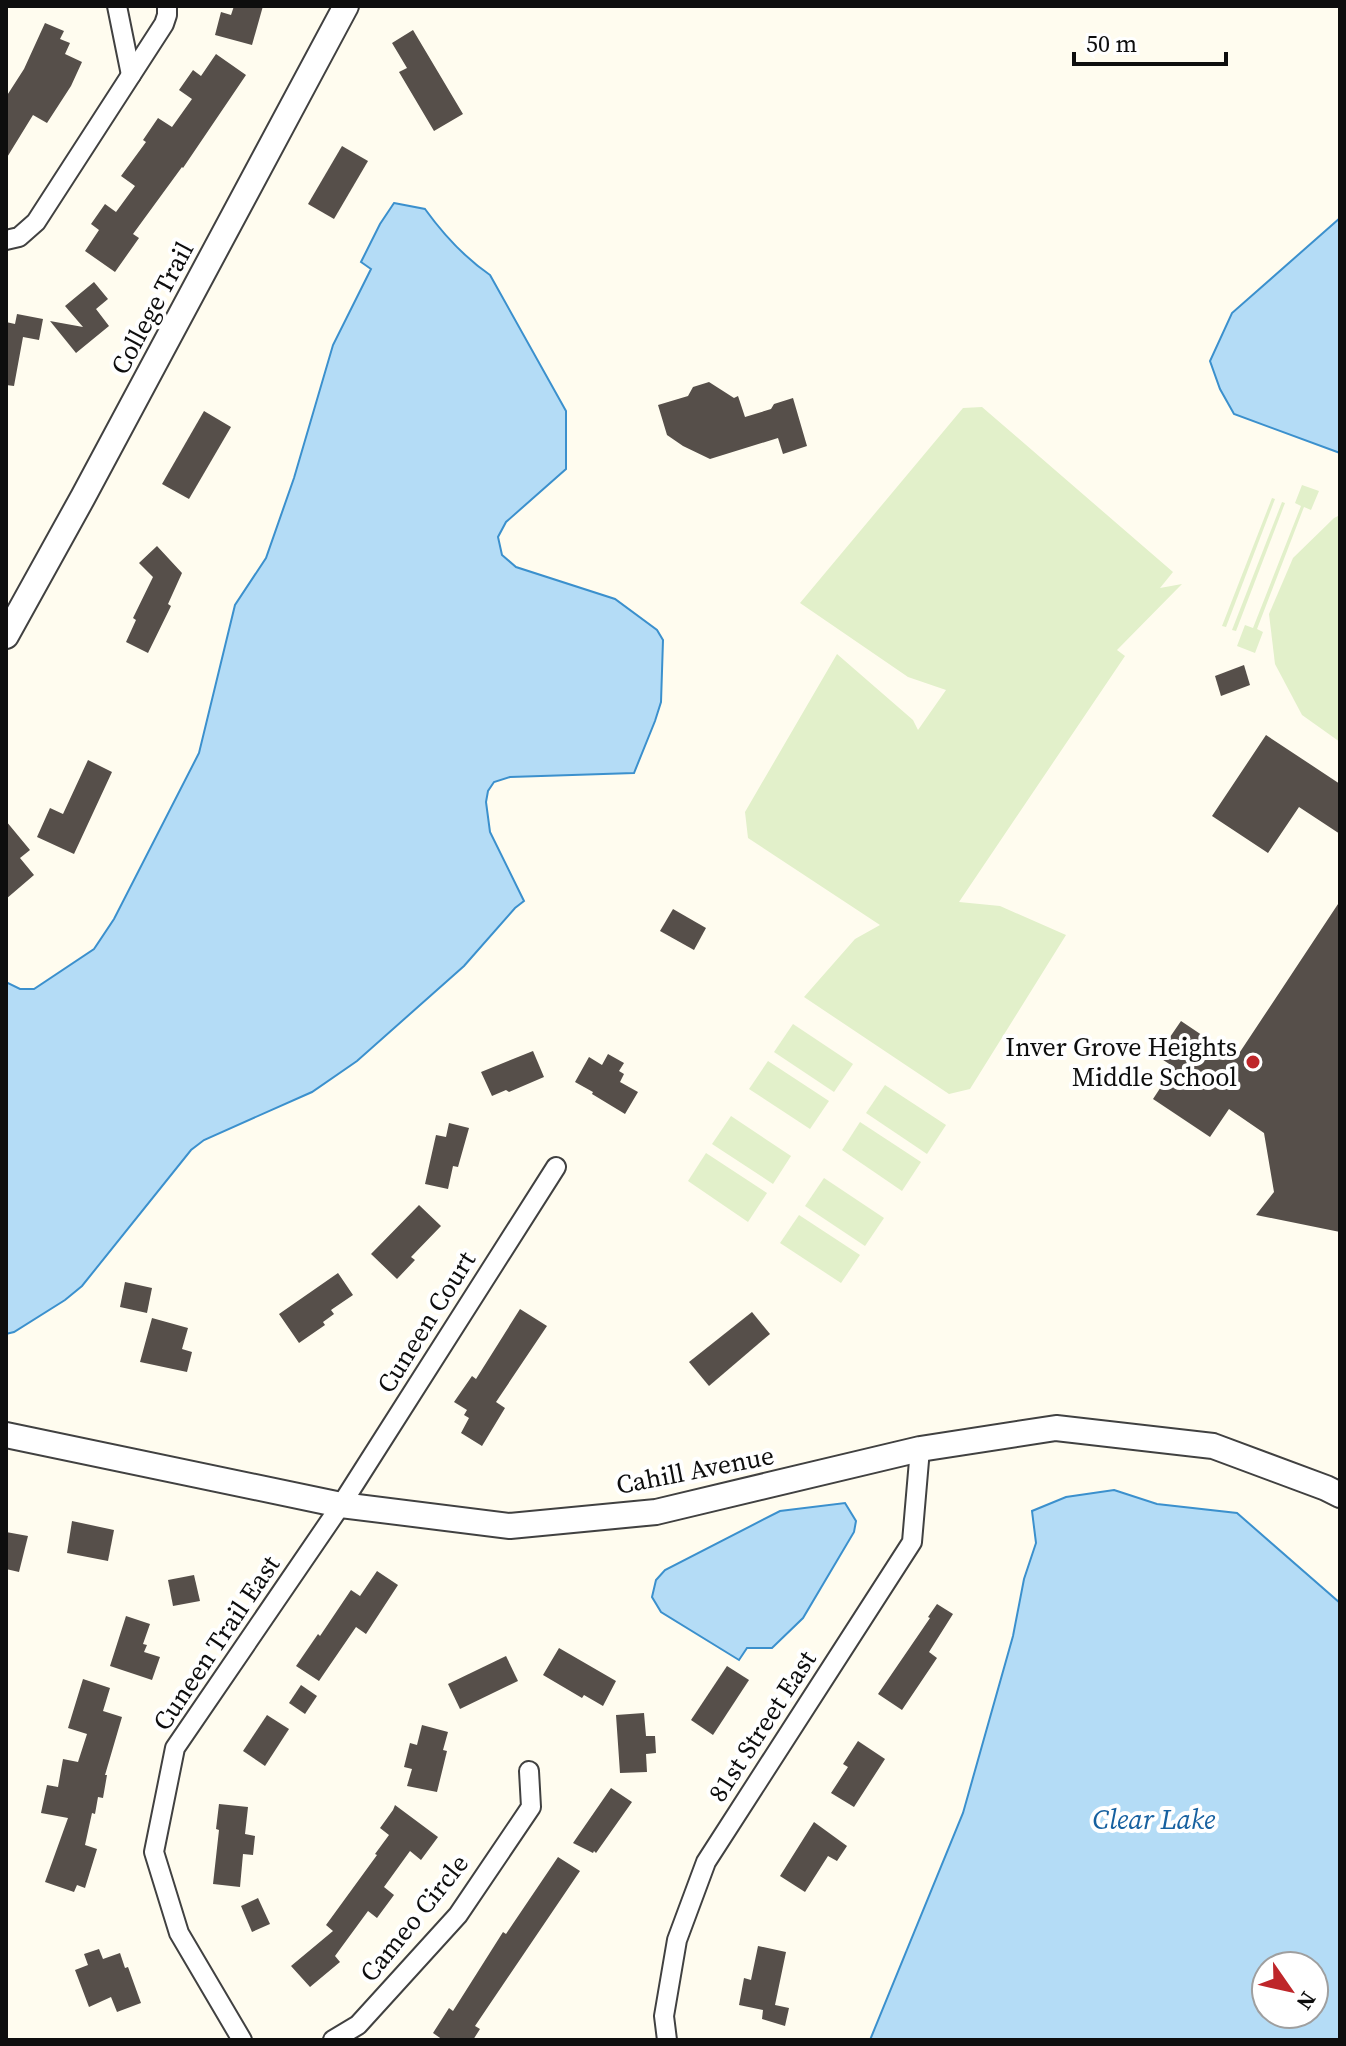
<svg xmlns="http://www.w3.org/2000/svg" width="1346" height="2046" font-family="'Source Serif 4',serif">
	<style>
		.pitch { fill: #e2f0ca }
		.water { fill: #b4dcf6; stroke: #3b90cd; stroke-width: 2; fill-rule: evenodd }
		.building { fill: #564f4a }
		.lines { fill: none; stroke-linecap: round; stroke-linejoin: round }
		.minor-casing { stroke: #414141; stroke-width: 22 }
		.tertiary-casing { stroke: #414141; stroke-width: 28 }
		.minor { stroke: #fff; stroke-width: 18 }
		.tertiary { stroke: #fff; stroke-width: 24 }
		.poi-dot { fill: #be262a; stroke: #fff; stroke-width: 3 }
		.labels { text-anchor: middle; stroke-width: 8; stroke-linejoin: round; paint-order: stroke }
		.street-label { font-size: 26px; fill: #0e0e0e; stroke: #fff }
		.poi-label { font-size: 26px; fill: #0e0e0e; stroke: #fff; text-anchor: end }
		.water-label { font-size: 28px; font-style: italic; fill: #1761a0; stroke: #fff }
	</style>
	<rect width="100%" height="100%" fill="#fffcef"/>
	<!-- pitch -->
	<g class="pitch">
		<path d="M982 407 1173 572 1160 588 1182 584 1117 650 1125 656 959 902 1000 906 1066 935 970 1089 949 1094 804 997 855 939 880 925 748 838 745 812 837 654 913 720 918 730 946 690 908 677 800 603 963 408Z"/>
		<path d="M1302 485 1319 491 1311 510 1304 507 1257 629 1263 632 1255 653 1237 646 1245 625 1253 628 1301 506 1295 503Z"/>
		<path d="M1272 498 1275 499 1226 627 1222 626Z"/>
		<path d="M1282 502 1285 503 1236 631 1232 630Z"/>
		<path d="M1340 515V742L1302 715 1275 664 1269 614 1293 558 1334 518Z"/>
		<path d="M793 1024 853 1064 834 1092 774 1052Z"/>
		<path d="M768 1061 829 1101 810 1129 749 1089Z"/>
		<path d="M885 1085 946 1125 927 1154 866 1113Z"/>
		<path d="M731 1116 791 1156 773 1184 712 1144Z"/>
		<path d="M860 1122 921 1162 902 1191 842 1150Z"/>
		<path d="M706 1153 767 1193 748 1222 688 1181Z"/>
		<path d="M824 1178 884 1218 865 1246 805 1206Z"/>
		<path d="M799 1215 860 1255 841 1283 780 1243Z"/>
	</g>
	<!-- water -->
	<g class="water">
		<path d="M394 203 425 209C443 234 464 257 490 275L566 411V469L506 522 498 537 502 555 516 567 615 599 657 630 663 640 661 702 655 721 634 773 510 777 494 782 488 791 486 802 490 832 524 901 515 908 464 966 357 1061 312 1092 204 1140 191 1150 82 1286 65 1300 14 1332 6 1334V982L20 989H34L94 949 114 919 199 753 235 605 266 558 294 478 333 345 371 269 361 262 380 224Z"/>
		<path d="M1340 218V453L1234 414 1220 389 1210 361 1232 313Z"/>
		<path d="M1114 1490 1157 1504 1237 1513 1340 1603V2040H870L963 1813 1013 1636 1024 1579 1036 1543 1032 1511 1066 1497ZM1266 1966H1314V2014H1266Z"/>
		<path d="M845 1503 856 1521 854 1532 803 1618 772 1648H747L739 1660 661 1612 652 1597 656 1580 665 1570 780 1511Z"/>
	</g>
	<!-- building -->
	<g class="building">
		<path d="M234 6H263L252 45 215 35 221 12 231 15Z"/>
		<path d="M45 23 64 31 60 39 70 43 65 54 82 62 71 86 47 123 33 115 6 159V97L24 69Z"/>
		<path d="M413 30 463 114 434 131 399 72 407 68 392 43Z"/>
		<path d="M216 54 246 75 183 168 182 167 133 234 139 238 115 272 85 251 99 230 91 224 105 204 116 212 135 186 121 176 146 142 143 140 158 118 172 127 192 99 179 90 193 70 201 76Z"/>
		<path d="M342 146 368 161 334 219 308 204Z"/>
		<path d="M94 282 108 299 96 309 109 326 76 353 50 321 83 327 65 306Z"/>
		<path d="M17 314 43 319 39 340 23 337 14 386 6 385V322L15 324Z"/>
		<path d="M709 382 734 398 738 396 745 417 771 409 774 404 793 398 807 446 783 454 778 438 710 459 683 446 667 435 658 405 688 396 693 387Z"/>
		<path d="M204 411 231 427 189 499 162 484Z"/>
		<path d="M157 546 182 573 168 604 171 606 148 653 126 642 136 620 133 618 153 577 139 563Z"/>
		<path d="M1244 665 1250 685 1221 696 1215 676Z"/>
		<path d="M1266 735 1340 784V834L1299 807 1268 853 1212 816Z"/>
		<path d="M88 760 112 772 74 854 37 837 50 808 63 814Z"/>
		<path d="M6 821 30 850 20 858 34 875 6 899Z"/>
		<path d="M1340 901V1232L1256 1215 1274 1192 1264 1133 1229 1109 1210 1137 1153 1099 1174 1067 1157 1056 1181 1021 1236 1058Z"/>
		<path d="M673 909 706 928 694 950 660 931Z"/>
		<path d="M533 1051 544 1077 509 1092 506 1090 492 1096 481 1072Z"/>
		<path d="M608 1054 624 1063 619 1071 624 1074 620 1082 638 1092 625 1114 592 1094 593 1092 575 1082 589 1057 602 1065Z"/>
		<path d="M449 1123 469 1128 458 1167 453 1166 448 1189 425 1184 436 1135 446 1137Z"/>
		<path d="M419 1205 441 1226 411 1257 415 1260 397 1279 371 1254Z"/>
		<path d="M338 1273 353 1295 331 1310 334 1314 323 1322 325 1325 299 1343 279 1314Z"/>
		<path d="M125 1282 152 1288 147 1313 120 1307Z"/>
		<path d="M520 1309 547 1326 496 1402 505 1408 482 1446 461 1433 469 1418 464 1415 467 1410 454 1402 472 1376 476 1379Z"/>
		<path d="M752 1312 770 1334 709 1386 689 1362Z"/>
		<path d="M152 1318 188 1328 182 1349 192 1352 187 1372 140 1362Z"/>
		<path d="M72 1521 114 1530 108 1561 67 1553Z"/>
		<path d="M6 1532 28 1536 19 1572 6 1569Z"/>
		<path d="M377 1571 398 1585 366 1634 356 1627 319 1681 296 1666 318 1634 320 1636 351 1590 360 1596Z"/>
		<path d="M194 1575 200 1601 173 1606 168 1580Z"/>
		<path d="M937 1604 953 1614 929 1652 937 1658 902 1710 878 1694 930 1618 928 1617Z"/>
		<path d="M126 1616 150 1624 143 1644 147 1645 144 1652 160 1657 152 1680 110 1666Z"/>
		<path d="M559 1648 616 1681 603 1706 584 1695 582 1698 543 1675Z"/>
		<path d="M506 1656 518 1681 460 1709 448 1684Z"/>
		<path d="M727 1666 749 1680 713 1735 691 1720Z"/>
		<path d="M83 1679 110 1688 103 1711 122 1717 105 1775H107L103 1798 98 1797 95 1814 92 1813 85 1845 97 1849 85 1888 77 1885 74 1892 45 1882 68 1818 41 1813 47 1785 58 1787 63 1759 78 1762 87 1734 68 1728Z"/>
		<path d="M301 1685 317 1696 305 1714 289 1703Z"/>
		<path d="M644 1713 646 1736H655L656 1753 646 1754 647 1772 620 1773 616 1715Z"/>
		<path d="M267 1715 289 1729 265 1766 243 1751Z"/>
		<path d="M422 1725 448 1732 443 1750 447 1751 437 1792 407 1786 412 1769 404 1767 410 1743 417 1745Z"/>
		<path d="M858 1741 885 1759 854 1807 831 1793 848 1767 843 1764Z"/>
		<path d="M611 1788 632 1802 596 1853 594 1851 593 1853 573 1843Z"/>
		<path d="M219 1804 248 1807 245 1834 255 1836 253 1855 243 1854 240 1887 213 1884 219 1830 216 1829Z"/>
		<path d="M395 1805 438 1837 421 1860 410 1851 384 1887 394 1895 377 1918 368 1911 335 1956 340 1962 310 1987 291 1966 333 1931 326 1925 377 1855 375 1854 389 1835 380 1828 393 1810Z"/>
		<path d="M814 1822 847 1846 837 1861 828 1856 805 1892 780 1876Z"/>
		<path d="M558 1857 580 1871 475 2026 480 2029 473 2040H443L433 2033 449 2008 453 2011 503 1932 506 1934Z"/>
		<path d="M258 1898 270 1924 252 1932 241 1906Z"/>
		<path d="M758 1946 786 1952 775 2005 789 2008 785 2026 762 2019 763 2010 739 2005 744 1978 751 1980Z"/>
		<path d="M99 1949 103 1959 120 1953 125 1968 128 1967 141 2003 117 2012 111 1997 89 2007 75 1970 88 1965 84 1954Z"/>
	</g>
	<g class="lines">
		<!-- minor casing -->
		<g class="minor-casing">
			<g id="minor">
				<path d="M117 6 131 75"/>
				<path d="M6 240 19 237 36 222 164 24 167 15V6"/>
				<path d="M242 2040 179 1933 154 1852 175 1748 341 1505 556 1167"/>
				<path d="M333 2040 358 2025 458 1915 531 1807 529 1771"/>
				<path d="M667 2040 664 2016 677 1940 706 1862 912 1542 920 1449"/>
			</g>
		</g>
		<!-- tertiary casing -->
		<g class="tertiary-casing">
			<g id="tertiary">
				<path d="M6 636 83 497 346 6"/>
				<path d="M6 1435 341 1505 510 1526 656 1512 920 1449 1056 1428 1213 1446 1326 1488 1340 1495"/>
			</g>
		</g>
		<!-- minor -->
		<use href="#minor" class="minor"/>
		<!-- tertiary -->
		<use href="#tertiary" class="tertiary"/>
	</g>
	<!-- markers -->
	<circle class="poi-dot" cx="1253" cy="1062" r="8"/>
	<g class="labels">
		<!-- street labels -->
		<g class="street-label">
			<text transform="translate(152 308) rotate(-62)" y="9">College Trail</text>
			<text transform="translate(426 1322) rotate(-58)" y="9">Cuneen Court</text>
			<text transform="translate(695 1470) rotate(-11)" y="9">Cahill Avenue</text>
			<text transform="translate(216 1643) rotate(-56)" y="9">Cuneen Trail East</text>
			<text transform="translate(762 1726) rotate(-57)" y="9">81st Street East</text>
			<text transform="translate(414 1918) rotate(-51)" y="9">Cameo Circle</text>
		</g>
		<!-- poi labels -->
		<g class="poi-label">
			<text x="1237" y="1056">Inver Grove Heights<tspan x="1237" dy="30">Middle School</tspan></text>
		</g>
		<!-- water labels -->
		<g class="water-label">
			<text x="1154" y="1829">Clear Lake</text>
		</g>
	</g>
	<!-- border -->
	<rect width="1346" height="2046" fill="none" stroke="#0e0e0e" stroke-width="16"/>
	<!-- north arrow -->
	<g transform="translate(1290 1990) rotate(124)"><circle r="38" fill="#ffffff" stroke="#9f9f9f" stroke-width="2"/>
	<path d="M0-6L14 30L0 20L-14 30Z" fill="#be262a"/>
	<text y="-12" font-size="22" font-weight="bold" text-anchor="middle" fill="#0e0e0e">N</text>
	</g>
	<!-- scale -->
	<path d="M1074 52v12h152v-12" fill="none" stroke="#0e0e0e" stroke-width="4"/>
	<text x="1086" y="52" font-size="24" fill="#0e0e0e" stroke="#ffffff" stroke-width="6" paint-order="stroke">50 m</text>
</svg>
